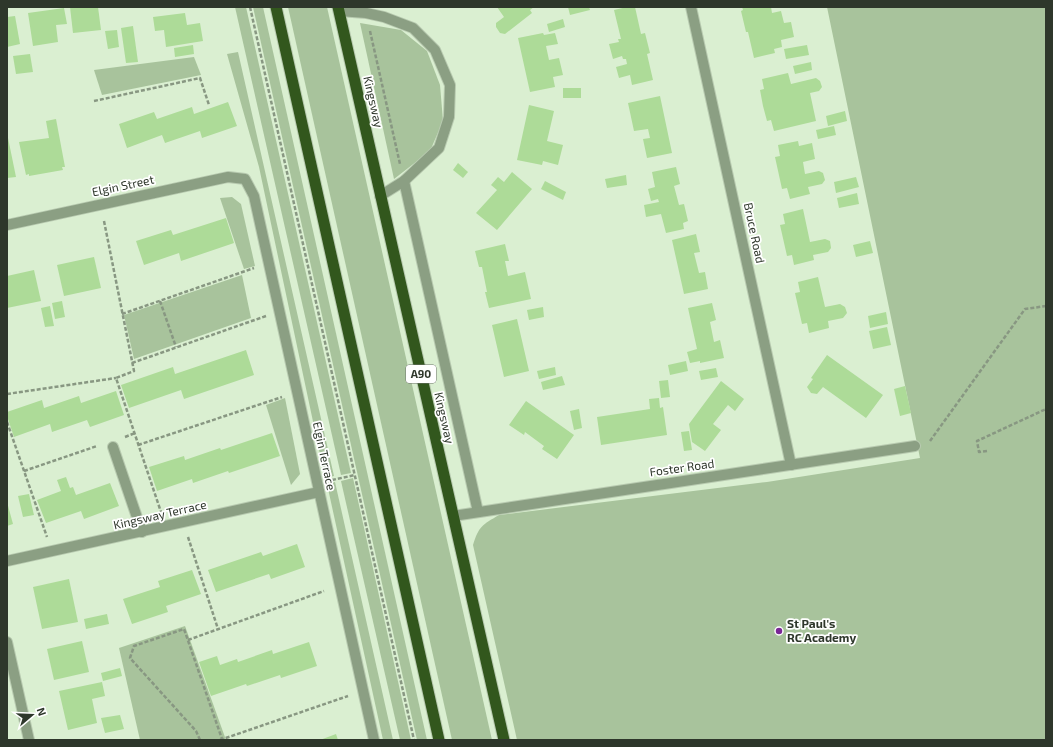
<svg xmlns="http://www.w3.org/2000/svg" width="1053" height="747" font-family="'Exo 2',sans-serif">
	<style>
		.green { fill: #a8c39c }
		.building { fill: #addb98 }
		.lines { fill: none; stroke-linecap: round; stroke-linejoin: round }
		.service-casing { stroke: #b8cab0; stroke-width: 12 }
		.minor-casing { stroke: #b8cab0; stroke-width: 12 }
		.trunk-casing { stroke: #b8cab0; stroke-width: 13 }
		.path { stroke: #889782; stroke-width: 2.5; stroke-dasharray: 4 2; stroke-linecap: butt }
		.service { stroke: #8b9f83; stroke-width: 10 }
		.minor { stroke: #8b9f83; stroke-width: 10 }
		.trunk { stroke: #32571d; stroke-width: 11 }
		.poi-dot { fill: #7a2796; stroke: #fff; stroke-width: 1.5 }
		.labels { text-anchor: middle; stroke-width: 3.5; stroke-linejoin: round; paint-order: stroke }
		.shield { fill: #fff; stroke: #6d736b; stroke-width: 1 }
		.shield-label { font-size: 11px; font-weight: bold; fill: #2e372b }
		.street-label { font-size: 12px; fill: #2e372b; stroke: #fff }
		.poi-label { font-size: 12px; font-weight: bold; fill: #2e372b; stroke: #fff; text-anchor: start }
	</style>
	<rect width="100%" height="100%" fill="#daefd1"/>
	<!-- green -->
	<g class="green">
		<path d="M235 7H246L351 473 341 475Z"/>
		<path d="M253 7H263L427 740H417Z"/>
		<path d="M288 7H327L492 740H452Z"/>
		<path d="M827 7H1046V740H517L473 545C479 526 482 525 499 515L767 482 920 458Z"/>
		<path d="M360 23 401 30 427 51 440 85 443 121 430 151 394 179Z"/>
		<path d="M238 52 334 476 325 478 259 167 227 54Z"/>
		<path d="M194 57 201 75 102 95 94 70Z"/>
		<path d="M232 197 241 204 255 266 244 269 220 198Z"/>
		<path d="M242 275 251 318 134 359 124 315Z"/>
		<path d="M285 398 300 474 291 485 266 405Z"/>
		<path d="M353 478 411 740H400L341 481Z"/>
		<path d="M335 482 393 740H383L327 484Z"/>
		<path d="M185 626 226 740H140L119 648Z"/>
	</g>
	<!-- building -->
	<g class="building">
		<path d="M70 7H98L101 30 73 33Z"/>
		<path d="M497 7H534L530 10 532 13 505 34 500 33 496 27V23L504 17Z"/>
		<path d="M568 7H589L590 10 570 15Z"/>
		<path d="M627 7H635L641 34 645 33 650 53 647 54 653 80 632 85 630 75 619 78 616 67 627 64 626 59H623L622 56 613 59 609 44 619 42 618 39H621L614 10Z"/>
		<path d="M742 7H771L772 13 781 11 784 23 791 22 794 37 781 40 782 47 774 49 775 53 754 58 748 32H746L741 11 743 10Z"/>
		<path d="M64 8 67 24 56 25 58 42 33 46 28 13Z"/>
		<path d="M185 13 187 25 200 23 203 41 166 47 164 30 155 31 153 17Z"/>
		<path d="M15 16 20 44 7 47V17Z"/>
		<path d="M563 19 565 27 549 32 547 24Z"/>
		<path d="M133 26 138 62 126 63 121 28Z"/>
		<path d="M117 30 119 47 108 49 105 31Z"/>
		<path d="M543 33 544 35 555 33 558 44 546 46 549 60 559 58 563 75 553 77 555 87 530 92 518 38Z"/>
		<path d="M193 45 194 54 175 57 174 48Z"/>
		<path d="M807 45 809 55 786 59 784 49Z"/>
		<path d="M30 54 33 72 16 74 13 56Z"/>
		<path d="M811 62 812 70 795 74 793 66Z"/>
		<path d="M788 73 791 84 816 78 820 81 822 87 819 91 810 93 816 121 774 131 771 120 767 121 763 106 760 90 764 89 762 79Z"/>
		<rect x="563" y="88" width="18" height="10"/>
		<path d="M660 96 672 153 647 158 643 139 650 138 648 129 634 131 628 103Z"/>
		<path d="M228 102 237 126 202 138 200 131 165 143 162 135 127 148 119 124 154 112 157 119 192 107 194 114Z"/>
		<path d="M529 105 554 111 547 141 563 145 558 165 543 161 542 165 517 160Z"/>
		<path d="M845 111 847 121 828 126 826 116Z"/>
		<path d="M56 119 65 167H62L63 170 29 176V174L26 175 19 142 49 138 46 121Z"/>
		<path d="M834 126 836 135 818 139 816 130Z"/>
		<path d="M7 133 16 177 7 178Z"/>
		<path d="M798 141 799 146 812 143 815 159 803 162 805 174 819 171 823 173 825 180 822 184 808 187 810 194 790 199 787 188 782 189 775 157 780 156 778 145Z"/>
		<path d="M458 163 468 172 463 178 453 170Z"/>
		<path d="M676 167 680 184 674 186 679 205 684 204 688 221 683 223 684 229 666 233 661 214 646 217 644 205 659 202 658 199 651 201 648 189 655 187 652 172Z"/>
		<path d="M512 172 532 189 497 230 476 213 497 190 491 185 498 177 504 182Z"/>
		<path d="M626 175 627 185 607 188 605 179Z"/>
		<path d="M856 177 859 187 836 193 834 182Z"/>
		<path d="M545 181 566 192 563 200 541 189Z"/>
		<path d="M857 193 859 204 839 208 837 198Z"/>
		<path d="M803 209 810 242 825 239 830 241 831 248 828 252 813 255 814 260 794 265 792 255 787 256 780 225 785 224 783 214Z"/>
		<path d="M226 218 234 243 181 261 179 253 144 265 136 241 171 230 173 235Z"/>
		<path d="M696 234 700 252 694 253 699 273 705 272 708 289 684 294 672 240Z"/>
		<path d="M870 241 873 253 856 257 853 245Z"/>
		<path d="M505 244 509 261H505L508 276 525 272 531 299 489 308 485 292H487L482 267H479L475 251Z"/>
		<path d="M94 257 101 288 64 296 57 265Z"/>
		<path d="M34 270 41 301 7 308V276Z"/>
		<path d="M818 277 825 307 840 304 845 307 847 313 843 318 828 321 829 328 809 333 807 323 802 324 795 293 800 292 798 282Z"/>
		<path d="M62 301 65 317 55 319 52 303Z"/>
		<path d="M712 303 716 320 710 322 714 342 720 340 724 358 700 363V361L690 363 687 352 697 349 688 308Z"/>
		<path d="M50 306 54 326 45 327 41 308Z"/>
		<path d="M543 307 544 317 529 320 527 310Z"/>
		<path d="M886 312 888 324 870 328 868 316Z"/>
		<path d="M517 319 529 371 504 377 492 325Z"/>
		<path d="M887 327 891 345 873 349 869 331Z"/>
		<path d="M246 350 254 375 184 399 181 390 129 408 121 385 173 367 175 374Z"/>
		<path d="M827 355 883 395 866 418 823 387 817 394 811 393 807 387 813 379 811 378Z"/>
		<path d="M686 361 688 371 670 375 668 365Z"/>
		<path d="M555 367 556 375 539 379 537 371Z"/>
		<path d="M716 368 718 377 701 380 699 371Z"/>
		<path d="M562 376 565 385 543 390 541 382Z"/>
		<path d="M668 380 670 397 661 398 659 381Z"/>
		<path d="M721 381 744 399 735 411 728 405 713 424 721 430 705 451 692 442 689 424Z"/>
		<path d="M905 386 911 413 900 416 894 389Z"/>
		<path d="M116 391 124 415 90 427 87 420 52 432 50 424 14 437 7 416V412L42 400 44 408 79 396 81 403Z"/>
		<path d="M659 398 660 408 663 407 667 435 601 445 597 417 650 409 649 399Z"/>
		<path d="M526 401 574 435 557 459 542 449 544 446 525 432 524 435 509 425Z"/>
		<path d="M579 409 582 428 574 430 570 411Z"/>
		<path d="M689 431 692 450 684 451 681 432Z"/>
		<path d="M272 433 280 456 229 473 228 471 193 483 192 479 157 491 149 467 184 456 185 460 220 448 221 450Z"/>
		<path d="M66 477 70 488 73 487 76 495 110 483 119 506 84 519 81 511 46 523 37 500 61 491 57 480Z"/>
		<path d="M29 494 34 515 23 517 18 496Z"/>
		<path d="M7 502 13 524 7 526Z"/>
		<path d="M297 544 305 567 271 579 269 574 216 592 208 570 261 552 263 556Z"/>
		<path d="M192 570 201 594 166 606 168 612 132 624 123 599 160 587 158 581Z"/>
		<path d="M69 579 78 622 42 629 33 587Z"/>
		<path d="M107 614 109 624 86 629 84 619Z"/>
		<path d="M82 641 89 672 54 680 47 649Z"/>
		<path d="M309 642 317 666 281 678 280 675 247 686 246 684 211 696 199 662 217 656 220 665 237 659 238 662 272 650 273 654Z"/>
		<path d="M120 668 122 676 103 681 101 673Z"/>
		<path d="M102 682 105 696 92 699 97 723 68 730 59 691Z"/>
		<path d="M120 715 124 729 105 733 101 718Z"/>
		<path d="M336 734 338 740H320Z"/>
	</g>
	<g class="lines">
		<!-- service casing -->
		<g class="service-casing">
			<g id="service">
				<path d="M339 11 366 13 384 17 413 28 435 50 450 85 449 117 439 148 404 181 380 196"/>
				<path d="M404 181 478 512"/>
				<path d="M113 447 142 532"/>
			</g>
		</g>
		<!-- minor casing -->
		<g class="minor-casing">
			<g id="minor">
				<path d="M691 7 791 465"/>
				<path d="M7 225 228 177 245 179 254 196 374 740"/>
				<path d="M453 516 915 446"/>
				<path d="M7 561 319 492"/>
				<path d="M7 642 29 740"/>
			</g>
		</g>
		<!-- trunk casing -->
		<g class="trunk-casing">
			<g id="trunk">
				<path d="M276 7 439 740"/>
				<path d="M338 7 504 740"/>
			</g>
		</g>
		<!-- path -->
		<g class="path">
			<path d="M250 7 414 740"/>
			<path d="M370 31 400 164"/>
			<path d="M94 101 200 78 209 105"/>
			<path d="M104 221 134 371 116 378 161 512"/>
			<path d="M160 301 176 347"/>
			<path d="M122 314 254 268"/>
			<path d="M132 363 266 316"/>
			<path d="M7 394 116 378"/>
			<path d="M7 422 47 537"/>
			<path d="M125 437 135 433"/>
			<path d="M930 441 1025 309 1046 306"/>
			<path d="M138 445 282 397"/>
			<path d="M987 451 979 452 977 441 1046 409"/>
			<path d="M24 471 97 446"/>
			<path d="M332 480 355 475"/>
			<path d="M188 537 218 629"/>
			<path d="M188 640 324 591"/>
			<path d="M200 740 196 731 130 658 134 646 184 629 222 739"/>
			<path d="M220 740 348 696"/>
		</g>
		<!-- service -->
		<use href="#service" class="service"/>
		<!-- minor -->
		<use href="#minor" class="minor"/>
		<!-- trunk -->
		<use href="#trunk" class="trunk"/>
	</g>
	<!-- markers -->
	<circle class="poi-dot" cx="779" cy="631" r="4"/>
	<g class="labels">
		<!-- shield labels -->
		<rect class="shield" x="406" y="365" width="30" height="18" rx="3"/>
		<g class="shield-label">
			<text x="421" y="378">A90</text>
		</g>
		<!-- street labels -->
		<g class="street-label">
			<text transform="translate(373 102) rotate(77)" y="4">Kingsway</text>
			<text transform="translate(123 186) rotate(-12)" y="4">Elgin Street</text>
			<text transform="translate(754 233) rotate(78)" y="4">Bruce Road</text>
			<text transform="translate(444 418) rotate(77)" y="4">Kingsway</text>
			<text transform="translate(324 456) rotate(78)" y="4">Elgin Terrace</text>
			<text transform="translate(682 468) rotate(-8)" y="4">Foster Road</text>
			<text transform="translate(160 515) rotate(-13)" y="4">Kingsway Terrace</text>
		</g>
		<!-- poi labels -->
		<g class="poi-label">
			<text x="787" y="628">St Paul's<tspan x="787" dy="14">RC Academy</tspan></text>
		</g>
	</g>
	<!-- border -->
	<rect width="1053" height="747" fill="none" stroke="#2e372b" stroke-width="16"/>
	<!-- north arrow -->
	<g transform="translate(32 715) rotate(71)" stroke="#ffffff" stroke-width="3" paint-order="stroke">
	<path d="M0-3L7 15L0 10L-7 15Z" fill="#2e372b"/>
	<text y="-6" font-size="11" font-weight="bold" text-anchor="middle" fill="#2e372b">N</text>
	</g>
</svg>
